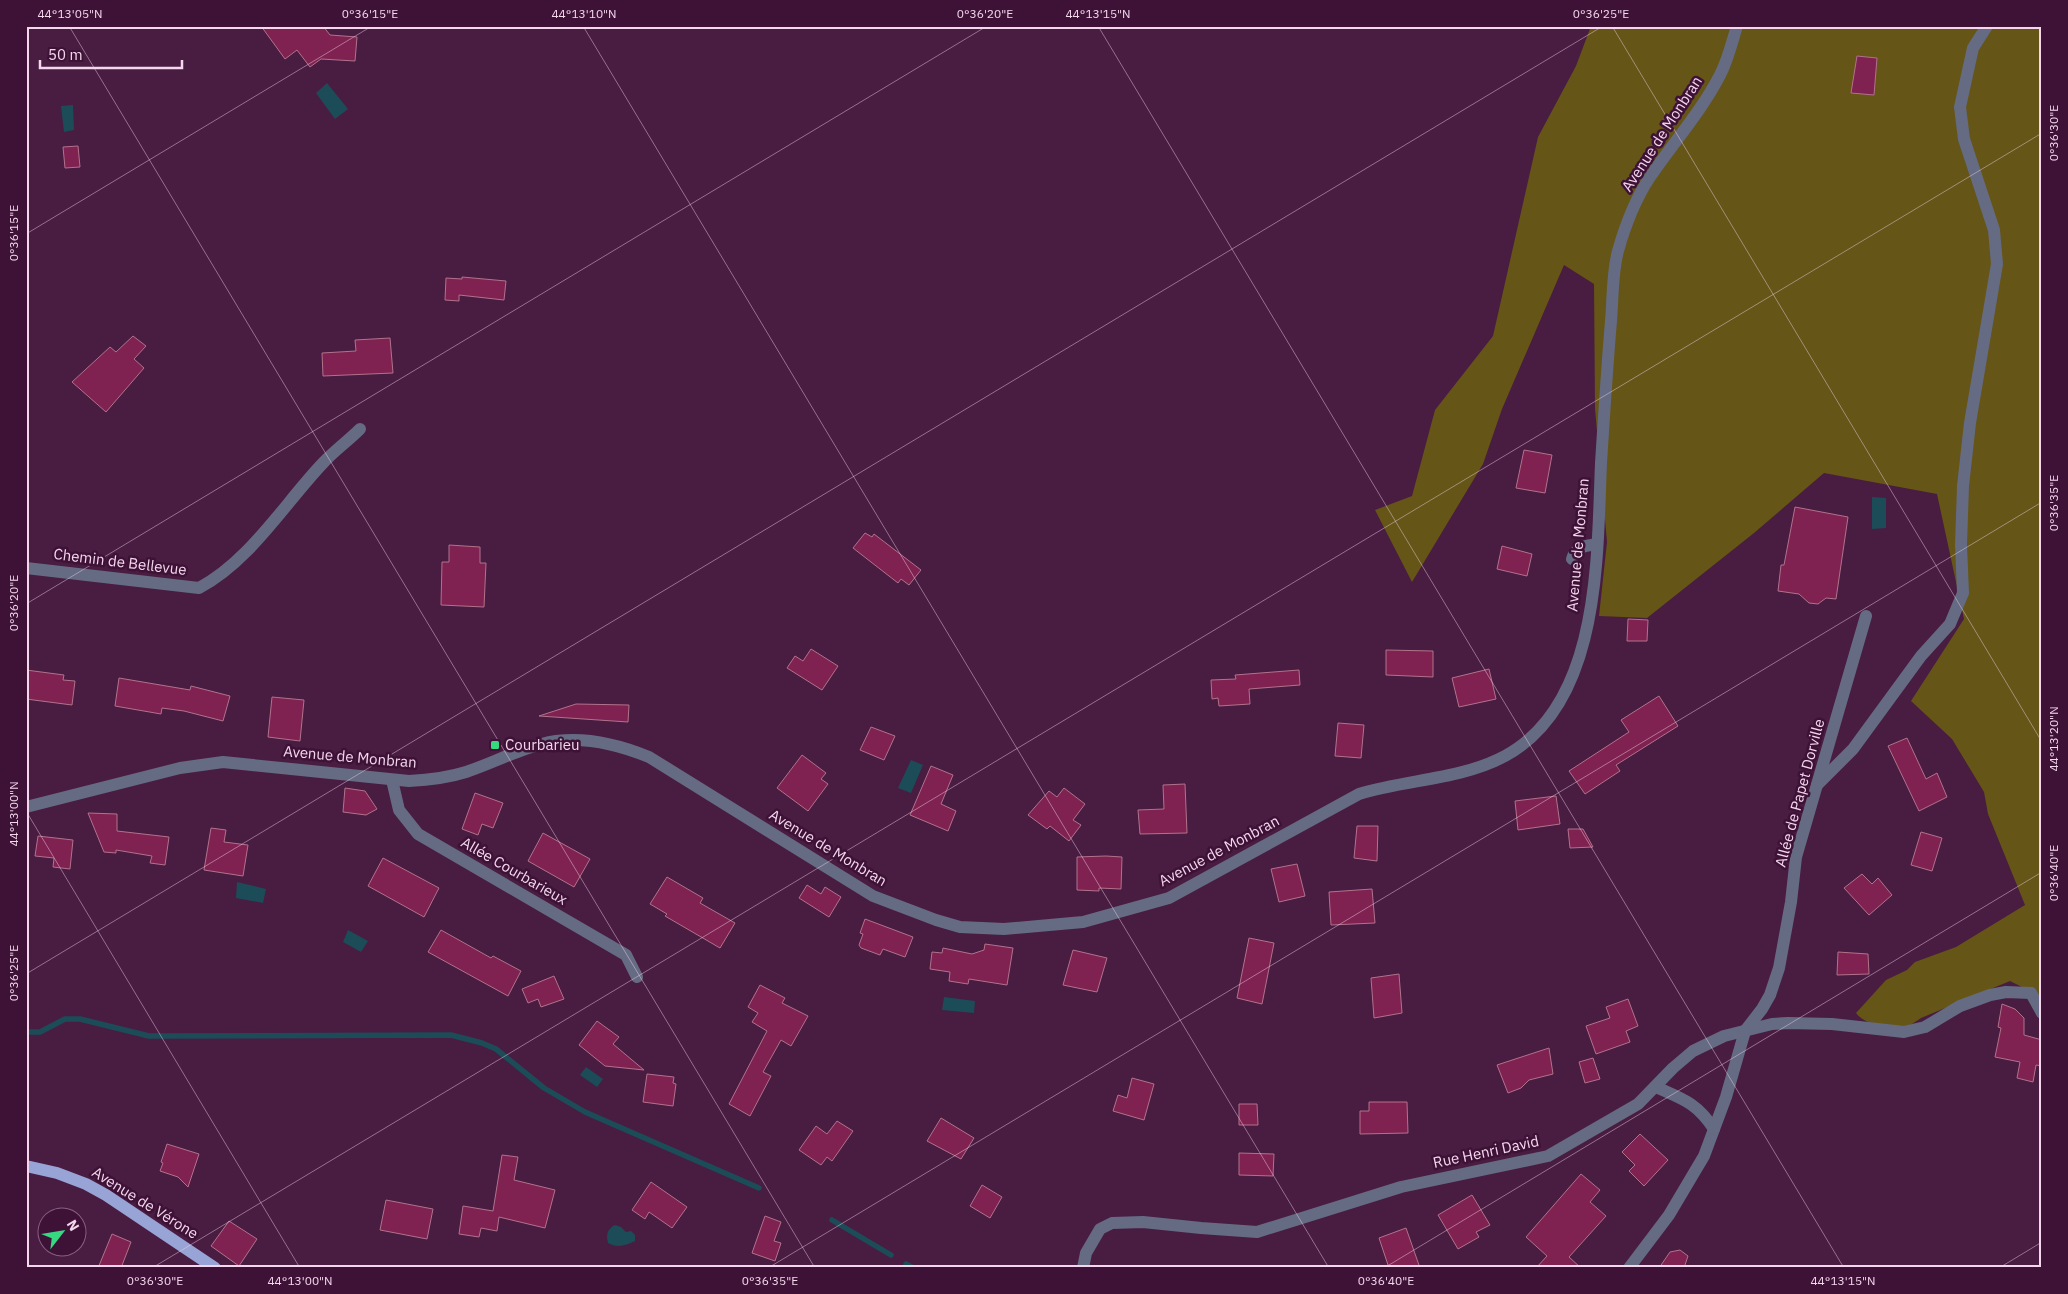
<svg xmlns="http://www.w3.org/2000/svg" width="2068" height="1294" font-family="'IBM Plex Sans',sans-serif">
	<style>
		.forest { fill: #655517 }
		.water { fill: #1c4c57 }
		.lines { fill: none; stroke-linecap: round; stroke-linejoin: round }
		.stream { stroke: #1c4c57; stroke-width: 5.5 }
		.building { fill: #802251; stroke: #b1728b }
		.minor { stroke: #656b83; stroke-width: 12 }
		.major { stroke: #98a4d6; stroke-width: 12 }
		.ticks { fill: none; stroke: #f4d7ed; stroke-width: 1; stroke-opacity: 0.45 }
		.poi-dot { fill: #36d880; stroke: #3e1237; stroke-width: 2 }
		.labels { text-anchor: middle; stroke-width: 5; stroke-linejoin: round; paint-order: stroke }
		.street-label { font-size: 15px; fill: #f4d7ed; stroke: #3e1237 }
		.poi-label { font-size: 15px; fill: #f4d7ed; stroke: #3e1237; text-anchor: start }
		.neatline { fill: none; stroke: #f4d7ed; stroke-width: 2 }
		.ticks-label { font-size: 12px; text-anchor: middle; fill: #f4d7ed }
	</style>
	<rect width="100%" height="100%" fill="#491c42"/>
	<!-- forest -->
	<path class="forest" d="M1591 26H2042V997L2010 981 1921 1018C1916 1021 1912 1025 1907 1026 1891 1030 1866 1026 1856 1013L1886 980 1907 970 1915 962 1956 947 2025 905 1988 814 1984 792 1952 739 1911 701 1964 619 1937 494 1824 473 1754 533 1647 618 1599 616 1607 542 1595 409 1594 284 1564 265 1502 409 1483 464 1412 582 1375 510 1412 496 1435 410 1493 336 1538 137 1576 66Z"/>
	<!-- water -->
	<g class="water">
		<path d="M327 83 348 109 335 119 316 93Z"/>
		<path d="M73 105 74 130 64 132 61 106Z"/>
		<path d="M1872 497 1886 498V528L1872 529Z"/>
		<path d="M911 760 923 765 911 793 898 788Z"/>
		<path d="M237 882 266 889 263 903 236 898Z"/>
		<path d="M348 930 368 941 361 952 343 942Z"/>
		<path d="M944 997 975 1001 974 1013 942 1010Z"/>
		<path d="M586 1067 603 1079 597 1087 580 1075Z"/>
		<path d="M615 1225 621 1227 626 1232 631 1231 635 1235V1241C625 1246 617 1248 608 1243 606 1235 607 1229 615 1225Z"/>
	</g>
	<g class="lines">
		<!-- stream -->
		<g class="stream">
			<path d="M26 1032H40L65 1019H80L149 1036 451 1035 482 1043 496 1049 544 1088 585 1112 759 1188"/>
			<path d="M832 1220 891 1255"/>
			<path d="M906 1264 913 1268"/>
		</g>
	</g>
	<!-- building -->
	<g class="building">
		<path d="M261 26H323L330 35 357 37 355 61 321 59 310 67 297 50 285 59Z"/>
		<path d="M1857 56 1877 58 1874 95 1851 93Z"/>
		<path d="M78 146 80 167 65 168 63 147Z"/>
		<path d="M462 277 506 281 504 300 459 295V301L445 300 446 278 462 279Z"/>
		<path d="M133 336 146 346 134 359 144 368 106 412 72 382 110 347 116 352Z"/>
		<path d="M390 338 393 373 323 376 322 353 356 351 355 340Z"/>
		<path d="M1524 450 1552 455 1545 493 1516 488Z"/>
		<path d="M1795 507 1848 517 1836 599 1826 598 1818 604 1809 603 1799 594 1778 591 1781 565H1784Z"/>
		<path d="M865 533 872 537 874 534 921 570 909 585 901 579 898 583 853 548Z"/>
		<path d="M449 545 480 547V563H486L484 607 441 605 442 562H449Z"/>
		<path d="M1502 546 1532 554 1527 576 1497 569Z"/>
		<path d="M1628 619 1648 620 1647 641H1627Z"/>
		<path d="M811 649 838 666 822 690 787 668 795 656 803 661Z"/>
		<path d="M1386 650 1433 651V677L1386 675Z"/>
		<path d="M1489 669 1496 699 1459 707 1452 678Z"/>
		<path d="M26 670 64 675 63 680 75 681 72 705 26 699Z"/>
		<path d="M1299 670 1300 685 1249 689 1250 704 1219 706 1218 698 1212 699 1211 680 1236 679 1235 675Z"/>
		<path d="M119 678 190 690 191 686 230 696 223 721 184 711 162 708 161 714 115 706Z"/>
		<path d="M1659 696 1678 726 1616 765 1620 771 1585 794 1569 771 1629 732 1621 720Z"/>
		<path d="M272 697 304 700 300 741 268 737Z"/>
		<path d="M576 704 629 705 628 722 539 716Z"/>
		<path d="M1338 723 1364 725 1361 758 1335 756Z"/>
		<path d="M871 727 895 736 884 760 860 750Z"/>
		<path d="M1907 738 1926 779 1937 773 1947 797 1919 811 1888 746Z"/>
		<path d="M802 755 826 773 821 779 828 784 808 811 777 788Z"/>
		<path d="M931 766 953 775 941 804 956 811 948 831 910 815Z"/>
		<path d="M1185 784 1187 833 1140 834 1138 810 1164 809 1163 785Z"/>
		<path d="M345 788 365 791 377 809 366 815 343 812Z"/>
		<path d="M1064 788 1085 804 1073 820 1081 825 1069 841 1050 826 1047 829 1028 815 1049 791 1057 797Z"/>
		<path d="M475 793 503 803 493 828 482 824 478 835 462 829Z"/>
		<path d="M1556 796 1560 824 1518 830 1515 801Z"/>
		<path d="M88 813 117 814V831L169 837 165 865 150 863 152 856 116 850V853L104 852Z"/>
		<path d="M1357 826H1378L1377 861 1354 858Z"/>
		<path d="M211 828 226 830 224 842 248 845 243 876 204 870Z"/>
		<path d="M1568 829H1583L1593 847 1570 848Z"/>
		<path d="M1921 832 1942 838 1932 871 1911 865Z"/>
		<path d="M543 833 590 859 574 887 528 861Z"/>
		<path d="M38 836 73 840 70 869 53 867 54 858 35 856Z"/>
		<path d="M1106 856 1122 857 1121 889 1099 888V891L1077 890V857Z"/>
		<path d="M383 858 439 888 424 917 368 886Z"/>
		<path d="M1297 864 1305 896 1279 902 1271 869Z"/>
		<path d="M1862 874 1872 884 1878 878 1892 895 1869 915 1844 888Z"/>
		<path d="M667 877 703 898 700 903 735 923 720 948 665 916 667 914 650 904Z"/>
		<path d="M807 885 821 894 825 887 841 897 829 917 799 898Z"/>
		<path d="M1372 889 1375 923 1331 925 1329 892Z"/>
		<path d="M865 919 913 937 905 957 883 949 880 955 861 948 859 945 863 934 860 933Z"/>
		<path d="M441 930 491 958 493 956 521 971 508 996 428 952Z"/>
		<path d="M1249 938 1274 943 1262 1004 1237 998Z"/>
		<path d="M985 944 1013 948 1007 985 969 979 968 984 949 981 950 972 930 969 932 952 942 953 943 948 972 954 984 950Z"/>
		<path d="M1073 950 1107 958 1097 992 1063 985Z"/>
		<path d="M1838 952 1868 954 1869 974 1837 975Z"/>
		<path d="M1399 974 1402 1013 1374 1018 1371 978Z"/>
		<path d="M554 976 564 999 541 1007 538 999 528 1003 522 989Z"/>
		<path d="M760 985 785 998 782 1003 808 1016 791 1046 781 1040 763 1072 771 1076 750 1116 729 1104 767 1031 752 1022 758 1013 748 1007Z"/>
		<path d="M1628 999 1638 1026 1626 1031 1630 1042 1596 1054 1586 1026 1610 1018 1606 1007Z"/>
		<path d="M2002 1004 2015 1009 2024 1018V1035L2042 1040V1066L2036 1065 2033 1082 2017 1078 2020 1062 1995 1057 2001 1028 1998 1027Z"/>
		<path d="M597 1021 619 1037 613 1044 644 1070 605 1066 579 1045Z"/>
		<path d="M1549 1048 1553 1074 1529 1080 1521 1088 1508 1093 1497 1065Z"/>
		<path d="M1593 1058 1600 1079 1585 1083 1579 1062Z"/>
		<path d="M647 1074 674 1077 673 1083 676 1084 673 1106 643 1102Z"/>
		<path d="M1132 1078 1154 1084 1144 1120 1113 1111 1118 1095 1127 1098Z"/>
		<path d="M1369 1102H1407L1408 1133 1360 1134V1111H1369Z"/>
		<path d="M1239 1104H1257L1258 1125H1239Z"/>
		<path d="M941 1118 974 1138 961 1159 927 1141Z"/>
		<path d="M837 1121 853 1131 832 1161 827 1157 821 1165 799 1150 816 1126 827 1134Z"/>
		<path d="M1640 1134 1668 1160 1644 1186 1629 1171 1635 1165 1622 1152Z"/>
		<path d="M167 1144 199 1154 188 1187 178 1177 160 1171 163 1163 161 1162Z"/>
		<path d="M1239 1153 1274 1154 1273 1176 1239 1175Z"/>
		<path d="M502 1155 518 1157 514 1180 555 1190 545 1228 499 1217 497 1231 481 1228 479 1237 459 1234 463 1206 493 1211Z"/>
		<path d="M1581 1174 1600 1190 1590 1202 1606 1216 1569 1257 1581 1268H1536L1547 1256 1526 1237Z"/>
		<path d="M651 1182 687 1207 672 1228 649 1212 645 1219 632 1210Z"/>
		<path d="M982 1185 1002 1197 990 1218 970 1206Z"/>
		<path d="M1472 1195 1490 1225 1476 1232 1479 1237 1458 1249 1438 1215Z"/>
		<path d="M386 1200 433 1209 427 1239 380 1230Z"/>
		<path d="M765 1216 781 1222 774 1241 781 1243 775 1261 752 1253Z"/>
		<path d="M229 1221 257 1239 239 1266 211 1246Z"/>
		<path d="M1406 1228 1420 1268H1389L1379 1238Z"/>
		<path d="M112 1234 131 1242 121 1268H98Z"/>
		<path d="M1680 1250 1688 1256 1684 1268H1659L1670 1252Z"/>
	</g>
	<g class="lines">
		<!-- minor -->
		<g class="minor">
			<path d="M1572 559C1576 546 1586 546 1597 544"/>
			<path d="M26 568 199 588C250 561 284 504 323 463 334 451 348 441 360 429"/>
			<path d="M392 780 399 810 418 834 626 955 637 977"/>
			<path d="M1817 785 1853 749 1921 656 1950 624 1963 593 1961 545 1963 486 1970 423 1997 264 1994 230 1964 139 1960 107 1973 48 1987 26"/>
			<path d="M26 807 180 768 223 762 409 781C429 780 447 778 466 772 496 762 524 746 556 741 587 737 620 745 649 757L873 896 936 920 960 927 1004 929 1083 922 1169 898 1359 794C1407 779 1460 780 1505 756 1601 704 1597 557 1601 463 1604 416 1607 368 1611 321 1613 298 1612 273 1618 251 1625 226 1636 198 1650 177 1673 143 1701 112 1720 75 1728 60 1732 42 1737 26"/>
			<path d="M2031 993 2042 1013"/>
			<path d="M1656 1087C1683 1099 1697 1103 1714 1129"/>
			<path d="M1083 1268 1086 1253 1100 1229 1112 1223 1143 1222 1201 1228 1257 1232 1401 1187 1548 1156 1638 1104 1673 1068 1693 1051 1724 1036 1772 1024 1788 1023 1832 1024 1904 1032 1925 1027 1960 1006 1990 995 2006 992 2031 993"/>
			<path d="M1629 1268 1669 1215 1704 1156 1726 1097 1745 1031 1762 1009 1770 995 1779 968 1791 902 1796 857 1866 616"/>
		</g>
		<!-- major -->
		<path class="major" d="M26 1166 57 1173 86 1184 106 1195 215 1268"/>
	</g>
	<!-- ticks -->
	<path class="ticks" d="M69 26 815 1268M583 26 1329 1268M1098 26 1844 1268M1612 26 2042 742M26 234 372 26M26 604 987 26M26 811 300 1268M26 974 1603 26M152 1268 2042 133M768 1268 2042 502M1384 1268 2042 872M1999 1268 2042 1242"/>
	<!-- markers -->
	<rect class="poi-dot" x="490" y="740" width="10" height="10" rx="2.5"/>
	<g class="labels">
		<!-- street labels -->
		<g class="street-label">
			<text transform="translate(1662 134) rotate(-57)" y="5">Avenue de Monbran</text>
			<text transform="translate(1578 545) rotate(-85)" y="5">Avenue de Monbran</text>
			<text transform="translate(120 562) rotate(7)" y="5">Chemin de Bellevue</text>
			<text transform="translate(350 757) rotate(5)" y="5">Avenue de Monbran</text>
			<text transform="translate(1800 793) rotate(-75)" y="5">Allée de Papet Dorville</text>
			<text transform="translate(828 848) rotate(31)" y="5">Avenue de Monbran</text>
			<text transform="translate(1219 851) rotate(-28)" y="5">Avenue de Monbran</text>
			<text transform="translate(514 871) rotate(30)" y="5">Allée Courbarieux</text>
			<text transform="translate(1486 1152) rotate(-12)" y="5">Rue Henri David</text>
			<text transform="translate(145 1203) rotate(32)" y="5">Avenue de Vérone</text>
		</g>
		<!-- poi labels -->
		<g class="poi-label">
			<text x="505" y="750">Courbarieu</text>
		</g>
	</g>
	<!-- border -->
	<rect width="2068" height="1294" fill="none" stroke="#3e1237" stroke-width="55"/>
	<!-- north arrow -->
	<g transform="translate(62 1232) rotate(59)"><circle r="24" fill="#3e1237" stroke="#876180"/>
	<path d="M0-4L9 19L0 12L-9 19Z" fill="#36d880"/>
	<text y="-8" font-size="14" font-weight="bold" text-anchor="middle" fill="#f4d7ed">N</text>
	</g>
	<!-- scale -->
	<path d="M40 60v8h142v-8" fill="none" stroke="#f4d7ed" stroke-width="2.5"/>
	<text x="48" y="60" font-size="15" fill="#f4d7ed" stroke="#3e1237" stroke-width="4" paint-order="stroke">50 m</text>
	<rect x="28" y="28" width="2012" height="1238" class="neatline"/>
	<g class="ticks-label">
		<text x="70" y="18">44°13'05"N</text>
		<text x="370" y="18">0°36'15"E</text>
		<text x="584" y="18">44°13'10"N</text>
		<text x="985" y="18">0°36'20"E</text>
		<text x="1098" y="18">44°13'15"N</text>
		<text x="1601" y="18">0°36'25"E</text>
		<text transform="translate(2054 133) rotate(-90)" y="4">0°36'30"E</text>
		<text transform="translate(14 233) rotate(-90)" y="4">0°36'15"E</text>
		<text transform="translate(2054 503) rotate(-90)" y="4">0°36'35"E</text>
		<text transform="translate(14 603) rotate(-90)" y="4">0°36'20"E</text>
		<text transform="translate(2054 739) rotate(-90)" y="4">44°13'20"N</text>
		<text transform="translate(14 814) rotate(-90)" y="4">44°13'00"N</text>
		<text transform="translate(2054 873) rotate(-90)" y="4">0°36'40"E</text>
		<text transform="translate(14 973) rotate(-90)" y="4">0°36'25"E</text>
		<text x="155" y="1285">0°36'30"E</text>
		<text x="300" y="1285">44°13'00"N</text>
		<text x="770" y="1285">0°36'35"E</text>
		<text x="1386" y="1285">0°36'40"E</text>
		<text x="1843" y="1285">44°13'15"N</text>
	</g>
</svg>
